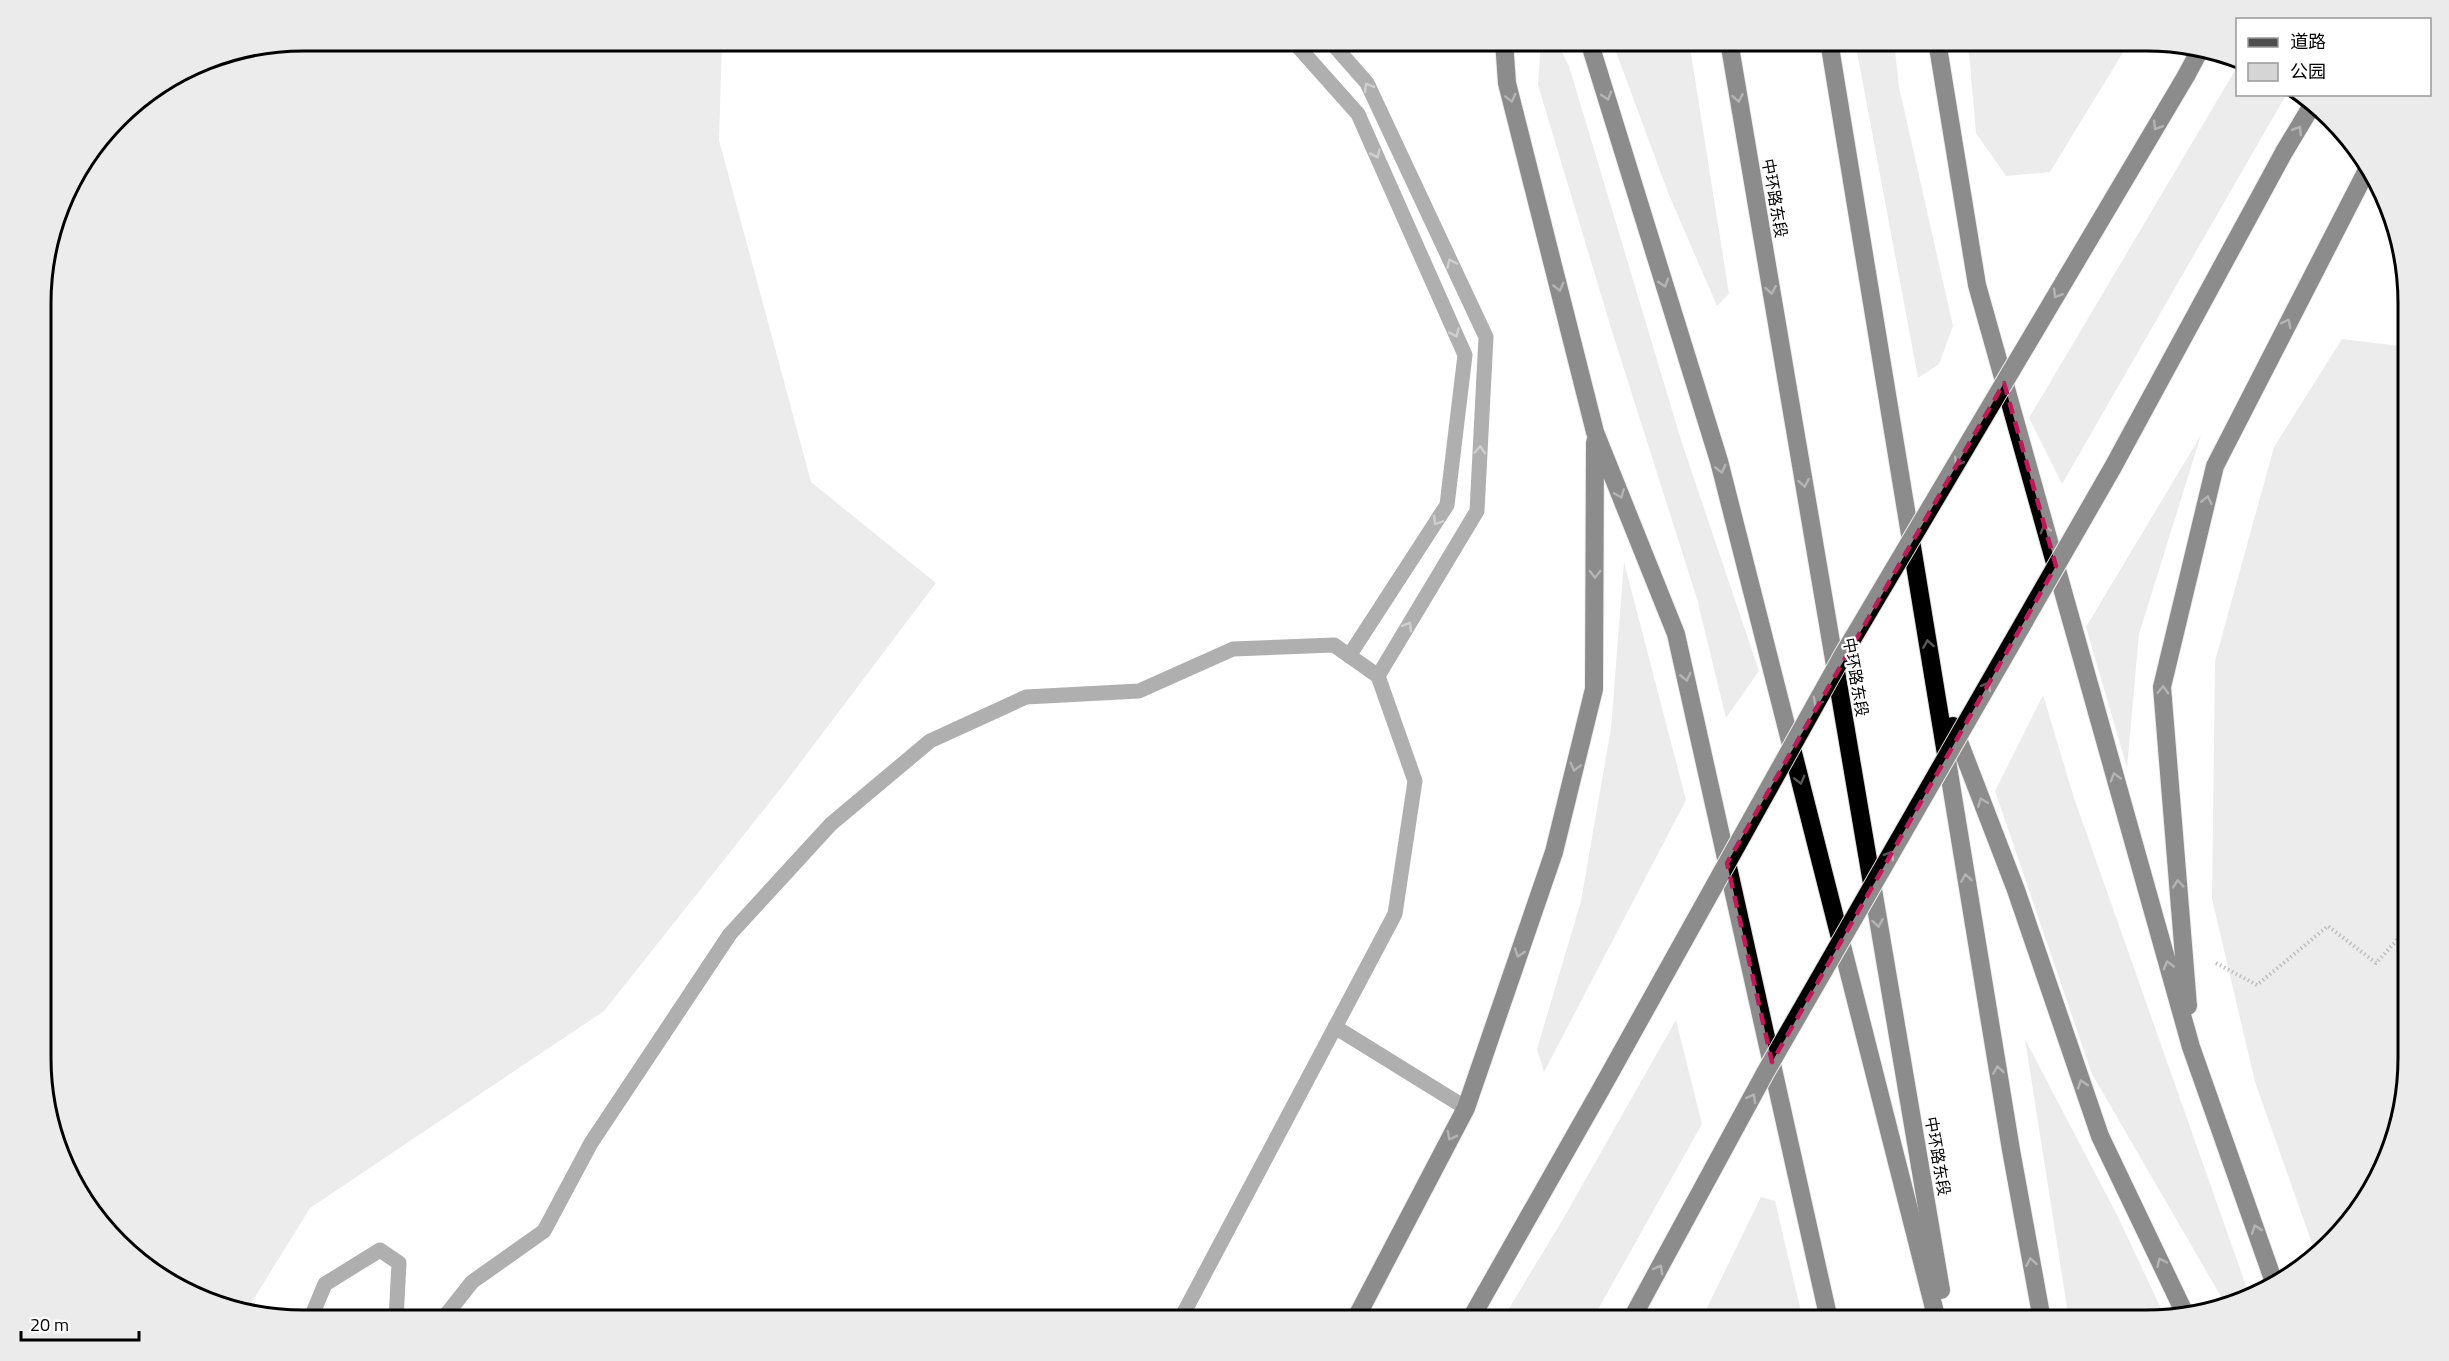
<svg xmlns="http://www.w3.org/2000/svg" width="2449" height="1361" font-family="'Titillium Web','Noto Sans SC',sans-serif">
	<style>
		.green { fill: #d5d5d5 }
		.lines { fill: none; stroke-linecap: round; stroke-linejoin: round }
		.highway-casing { stroke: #dbdbdb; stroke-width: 20 }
		.path { stroke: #707070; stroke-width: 4; stroke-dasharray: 1.5 3; stroke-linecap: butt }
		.minor { stroke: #4e4e4e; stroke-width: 15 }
		.highway { stroke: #000; stroke-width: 18 }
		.highway-bridge-casing { stroke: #dbdbdb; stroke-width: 20; stroke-linecap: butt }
		.highway-bridge { stroke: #000; stroke-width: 18 }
		.oneway { stroke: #959595 }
		.oneway2 { stroke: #595959 }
		.marked { fill: none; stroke: #c2185b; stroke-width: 4.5; stroke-dasharray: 12 8; stroke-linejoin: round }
		.labels { text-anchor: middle; stroke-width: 4.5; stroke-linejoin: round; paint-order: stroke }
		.street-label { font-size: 16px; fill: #000; stroke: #fff }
		.rim { fill: none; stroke: #000; stroke-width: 3 }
	</style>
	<rect width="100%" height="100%" fill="#fff"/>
	<!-- green -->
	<g class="green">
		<path d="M303 41H722L719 140 811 482 936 583 785 783 604 1011 310 1208 245 1313 235 1312 172 1286 85 1204 43 1092V269L68 186 130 106 203 60Z"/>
		<path d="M1541 41H1556L1569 66 1681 440 1759 671 1726 718 1697 599 1611 328 1538 85Z"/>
		<path d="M1612 41H1689L1729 294 1717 306 1669 195Z"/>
		<path d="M1855 41H1894L1899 87 1953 326 1939 364 1918 378Z"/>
		<path d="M1968 41H2130L2050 172 2006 176 1976 133Z"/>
		<path d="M2237 67 2238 94 2286 95 2062 484 2029 418Z"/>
		<path d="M2342 339 2408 347V1075L2374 1189 2315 1252 2255 1082 2212 899 2215 661 2274 447Z"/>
		<path d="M2201 435 2139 634 2127 768 2086 627Z"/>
		<path d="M1624 562 1686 800 1544 1072 1537 1049 1581 901 1611 728Z"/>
		<path d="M2043 695 2074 798 2250 1297 2230 1307H2227L2092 1074 1995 791Z"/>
		<path d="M1676 1020 1702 1124 1592 1320H1502L1563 1219Z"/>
		<path d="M2025 1039 2117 1215 2166 1319 2069 1320Z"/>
		<path d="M1761 1197 1775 1201 1803 1320H1701Z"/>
	</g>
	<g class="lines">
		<!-- highway casing -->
		<g class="highway-casing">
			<g id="highway">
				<path d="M1504 41 1507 83 1595 432 1676 634 1829 1320"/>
				<path d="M1589 41 1719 461 1937 1320"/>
				<path d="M1729 41 1941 1290"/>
				<path d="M1829 41 2011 1150 2042 1320"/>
				<path d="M1937 41 1977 285 2191 1047 2275 1285"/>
				<path d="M2186 76 2201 48"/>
				<path d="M2284 152 2311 107"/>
				<path d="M1953 726 2016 890 2100 1136 2186 1316"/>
				<path d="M2188 1006 2162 687 2215 466 2369 166"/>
				<path d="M1355 1320 1466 1108 1554 852 1594 689 1595 442"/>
			</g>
		</g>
		<!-- path -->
		<path class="path" d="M2216 963 2257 985 2328 926 2376 963 2408 928"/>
		<!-- minor -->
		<g class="minor">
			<path d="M1293 41 1358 114 1465 355 1447 505 1349 656"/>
			<path d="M1330 41 1367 83 1486 337 1477 511 1378 676"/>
			<path d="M1335 1027 1466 1108"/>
			<path d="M310 1320 325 1284 380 1250 399 1263 396 1320"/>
			<path d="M442 1320 472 1282 544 1231 591 1143 730 934 831 824 930 741 1026 697 1139 691 1233 649 1334 645 1378 676 1415 781 1395 914 1180 1320"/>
		</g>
		<!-- highway -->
		<use href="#highway" class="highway"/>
		<!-- highway-bridge casing -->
		<g class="highway-bridge-casing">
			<g id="highway-bridge">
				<path d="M1470 1320 1600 1091 1844 653 2186 76"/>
				<path d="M1631 1320 1765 1073 2113 467 2284 152"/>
			</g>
		</g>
		<!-- highway-bridge -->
		<use href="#highway-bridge" class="highway-bridge"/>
	</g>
	<!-- one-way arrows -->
	<defs><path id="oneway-chevron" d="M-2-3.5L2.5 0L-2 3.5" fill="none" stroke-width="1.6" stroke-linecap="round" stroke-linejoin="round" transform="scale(1.5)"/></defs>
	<g class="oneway">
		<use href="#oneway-chevron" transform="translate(1368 87) rotate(-120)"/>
		<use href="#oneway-chevron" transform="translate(1376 154) rotate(66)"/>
		<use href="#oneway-chevron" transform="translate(1451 263) rotate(-115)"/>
		<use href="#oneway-chevron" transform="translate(1455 333) rotate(66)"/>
		<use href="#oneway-chevron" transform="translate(1480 450) rotate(-87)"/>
		<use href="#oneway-chevron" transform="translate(1437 521) rotate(123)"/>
		<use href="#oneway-chevron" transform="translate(1408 626) rotate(-59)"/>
	</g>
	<g class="oneway2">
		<use href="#oneway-chevron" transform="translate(1607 96) rotate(73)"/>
		<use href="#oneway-chevron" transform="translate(1511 98) rotate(76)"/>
		<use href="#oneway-chevron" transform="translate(1738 98) rotate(80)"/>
		<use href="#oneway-chevron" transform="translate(2157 126) rotate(121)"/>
		<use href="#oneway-chevron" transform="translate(2298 130) rotate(-58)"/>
		<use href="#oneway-chevron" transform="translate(1664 283) rotate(73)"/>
		<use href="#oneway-chevron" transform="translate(1559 287) rotate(76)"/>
		<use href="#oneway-chevron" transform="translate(1771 290) rotate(80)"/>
		<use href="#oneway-chevron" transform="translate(2057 294) rotate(121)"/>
		<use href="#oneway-chevron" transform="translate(2287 323) rotate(-63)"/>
		<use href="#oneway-chevron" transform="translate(1958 462) rotate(121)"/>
		<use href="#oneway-chevron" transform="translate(1721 469) rotate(76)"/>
		<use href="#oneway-chevron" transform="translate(1804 483) rotate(80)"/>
		<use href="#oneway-chevron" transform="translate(1620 494) rotate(68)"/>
		<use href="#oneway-chevron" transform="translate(2207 500) rotate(-77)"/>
		<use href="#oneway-chevron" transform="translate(2045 529) rotate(-106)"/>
		<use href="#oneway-chevron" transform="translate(1595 574) rotate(90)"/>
		<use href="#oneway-chevron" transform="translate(1928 644) rotate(-99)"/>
		<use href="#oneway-chevron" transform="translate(1686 677) rotate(77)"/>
		<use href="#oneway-chevron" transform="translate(1987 686) rotate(-60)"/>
		<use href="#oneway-chevron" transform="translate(2163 690) rotate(-88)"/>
		<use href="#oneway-chevron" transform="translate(1817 702) rotate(119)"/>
		<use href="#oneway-chevron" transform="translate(1575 767) rotate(104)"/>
		<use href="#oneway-chevron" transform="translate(2115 777) rotate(-106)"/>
		<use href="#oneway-chevron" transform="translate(1800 780) rotate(76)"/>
		<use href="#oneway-chevron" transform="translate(1982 802) rotate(-111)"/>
		<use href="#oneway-chevron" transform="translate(1890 855) rotate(-60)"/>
		<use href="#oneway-chevron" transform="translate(1966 878) rotate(-99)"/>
		<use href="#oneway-chevron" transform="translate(2178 884) rotate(-95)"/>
		<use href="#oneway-chevron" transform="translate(1878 923) rotate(80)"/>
		<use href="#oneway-chevron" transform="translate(1519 953) rotate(109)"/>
		<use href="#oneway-chevron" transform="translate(2168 965) rotate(-106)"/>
		<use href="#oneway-chevron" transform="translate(1998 1070) rotate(-99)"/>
		<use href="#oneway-chevron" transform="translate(2082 1084) rotate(-109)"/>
		<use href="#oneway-chevron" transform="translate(1752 1098) rotate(-61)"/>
		<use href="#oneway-chevron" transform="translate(1451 1136) rotate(118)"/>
		<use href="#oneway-chevron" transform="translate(2256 1229) rotate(-109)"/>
		<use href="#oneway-chevron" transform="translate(2031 1262) rotate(-100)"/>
		<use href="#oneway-chevron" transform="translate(2161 1262) rotate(-115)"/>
		<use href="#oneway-chevron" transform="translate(1659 1269) rotate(-61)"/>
	</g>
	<!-- marked area -->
	<path d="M0 0H2449V1361H0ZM2004 383 2056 566 1772 1062 1727 863Z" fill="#fff" fill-opacity=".55" fill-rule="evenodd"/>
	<path class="marked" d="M2004 383 2056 566 1772 1062 1727 863Z"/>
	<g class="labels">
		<!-- street labels -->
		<g class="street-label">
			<text transform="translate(1775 198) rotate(80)" y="6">中环路东段</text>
			<text transform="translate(1856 677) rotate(80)" y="6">中环路东段</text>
			<text transform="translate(1938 1156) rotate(80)" y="6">中环路东段</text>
		</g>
	</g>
	<!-- crop -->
	<path d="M0 0H2449V1361H0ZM303 51H2146A252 252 0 0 1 2398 303V1058A252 252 0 0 1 2146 1310H303A252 252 0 0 1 51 1058V303A252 252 0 0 1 303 51Z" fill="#ebebeb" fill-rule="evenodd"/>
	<path class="rim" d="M303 51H2146A252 252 0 0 1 2398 303V1058A252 252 0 0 1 2146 1310H303A252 252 0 0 1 51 1058V303A252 252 0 0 1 303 51Z"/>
	<!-- legend -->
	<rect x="2236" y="18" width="195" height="78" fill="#ffffff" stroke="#999999" stroke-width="1.5"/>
	<rect x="2248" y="38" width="30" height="9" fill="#4e4e4e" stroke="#999999" stroke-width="1.5"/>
	<text x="2290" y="48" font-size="18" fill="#000000">道路</text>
	<rect x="2248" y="63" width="30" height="18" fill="#d5d5d5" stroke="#999999" stroke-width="1.5"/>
	<text x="2290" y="78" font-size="18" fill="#000000">公园</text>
	<!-- scale -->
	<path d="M21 1331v9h118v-9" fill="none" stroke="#000000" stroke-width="3"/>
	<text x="30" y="1331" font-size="18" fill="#000000" stroke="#ffffff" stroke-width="4.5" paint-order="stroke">20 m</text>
</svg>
